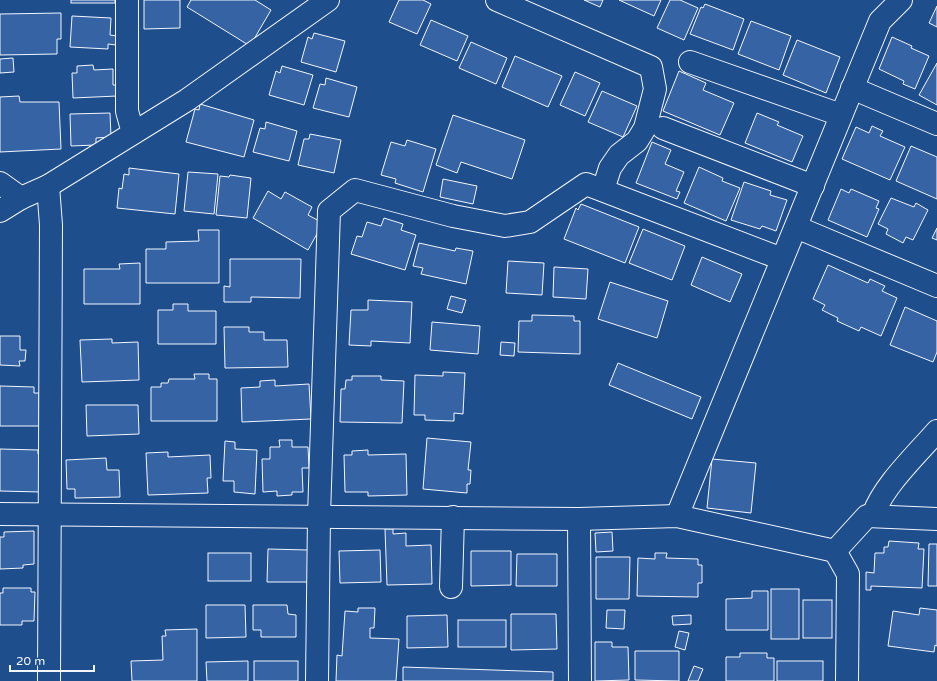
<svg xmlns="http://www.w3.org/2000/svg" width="937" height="681" font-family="'Varela Round',sans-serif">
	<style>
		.building { fill: #3563a3; stroke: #f2f6ff }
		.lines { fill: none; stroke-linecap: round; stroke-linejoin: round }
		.minor-casing { stroke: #f2f6ff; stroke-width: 24 }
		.minor { stroke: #1f4e8c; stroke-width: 22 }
	</style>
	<rect width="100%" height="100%" fill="#1f4e8c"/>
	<!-- building -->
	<g class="building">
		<rect x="71" y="0" width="44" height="3"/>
		<path d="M144 0H180V28L144 29Z"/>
		<path d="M191 0H255L271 10 250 46 187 7Z"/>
		<path d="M399 0H423L431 4 417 34 389 22Z"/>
		<path d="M584 0H603L600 7Z"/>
		<path d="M619 0H661L654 16Z"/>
		<path d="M670 0H680L698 8 684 40 657 28Z"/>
		<path d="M705 4 744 19 733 50 690 34 701 7 703 8Z"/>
		<path d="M937 6V27L929 23Z"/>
		<path d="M61 13V39H57V54L0 55V14Z"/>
		<path d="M72 16 111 18 110 35 117 36 116 45 108 44V49L70 47Z"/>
		<path d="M431 20 468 36 457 61 420 45Z"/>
		<path d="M751 21 791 36 779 70 738 54Z"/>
		<path d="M314 33 345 41 336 72 301 62 308 37 312 39Z"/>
		<path d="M892 37 912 46 911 48 929 56 915 89 903 84 904 81 879 69Z"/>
		<path d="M797 40 840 57 826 93 783 75Z"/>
		<path d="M471 42 507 58 496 84 459 68Z"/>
		<path d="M515 56 562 76 548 107 502 87Z"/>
		<path d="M13 58 14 72 0 73V59Z"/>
		<path d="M937 63V105L919 95Z"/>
		<path d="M93 65 94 70 113 69V85H117V96L73 98 72 73H77V66Z"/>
		<path d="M282 66 313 75 304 105 269 95 276 71 280 73Z"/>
		<path d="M679 71 706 83 703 90 734 103 720 135 663 111Z"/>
		<path d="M575 72 600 83 585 116 560 105Z"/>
		<path d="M326 78 357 87 349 117 313 108 320 84 325 85Z"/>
		<path d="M602 91 637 106 623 137 588 122Z"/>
		<path d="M19 96 20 102H59L61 149 0 152V97Z"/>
		<path d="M200 104 254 120 244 157 186 142 195 109 199 110Z"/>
		<path d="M110 113 111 137 96 138V145L71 146 70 114Z"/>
		<path d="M757 113 779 122 777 125 803 136 792 162 745 143Z"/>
		<path d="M453 115 525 140 512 179 461 162 457 173 436 165Z"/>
		<path d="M266 122 297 131 289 161 253 152 260 128 265 129Z"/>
		<path d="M872 126 883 131 880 136 905 147 890 180 842 159 856 127 869 133Z"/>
		<path d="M310 134 341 140 334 173 298 165 304 139H309Z"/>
		<path d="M407 140 436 149 423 192 395 183 396 179 381 175 391 142 405 146Z"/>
		<path d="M652 142 671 150 665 164 684 172 676 191 680 192 677 199 636 183Z"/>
		<path d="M911 146 937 157V199L896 181Z"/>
		<path d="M699 167 723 178 722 181 740 188 726 221 684 203Z"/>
		<path d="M129 168 179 174 175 214 117 208 119 188 122 189 124 174 129 175Z"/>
		<path d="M188 172 218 174 214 214 184 211Z"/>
		<path d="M230 175 251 178 247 218 216 215 220 176 229 177Z"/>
		<path d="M443 179 477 186 473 204 440 197Z"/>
		<path d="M744 182 771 191 770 195 787 200 776 231 762 226 760 229 731 220Z"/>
		<path d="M841 189 849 193 851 189 879 201 876 208 879 209 867 237 828 220Z"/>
		<path d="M268 191 281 199 285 192 312 207 308 215 323 223 308 250 253 218Z"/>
		<path d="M891 198 914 207 916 203 928 210 913 240 906 237 903 243 886 234 888 229 878 224Z"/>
		<path d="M581 204 639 227 625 263 564 239 576 208 578 210Z"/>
		<path d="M384 218 403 224 401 230 416 235 405 270 351 254 357 236 362 237 367 222 381 226Z"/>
		<path d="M937 228V240L932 238Z"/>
		<path d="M643 229 685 246 672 280 629 263Z"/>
		<path d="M198 230H219V283H146V249H166V242L199 241Z"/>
		<path d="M419 243 455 251 456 248 473 251 466 284 421 274 423 268 413 266Z"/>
		<path d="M702 257 742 274 730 302 691 285Z"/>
		<path d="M230 259H301L300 298 251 297V302H224V286L230 287Z"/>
		<path d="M508 261 544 263 542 295 506 293Z"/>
		<path d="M140 263V304H84V269H120L119 264Z"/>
		<path d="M828 265 868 283 870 279 885 286 882 291 897 298 881 336 861 327 859 331 837 321 838 318 822 310 825 305 813 299Z"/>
		<path d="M554 267 588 269 586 299 553 297Z"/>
		<path d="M610 282 668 301 657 338 598 319Z"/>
		<path d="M451 296 466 300 462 313 447 309Z"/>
		<path d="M368 300 412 302 410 343 371 341V346L349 345 351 310H368Z"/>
		<path d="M173 304H188V311H216V344H158V310H173Z"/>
		<path d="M905 307 937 321V352L933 362 890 345Z"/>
		<path d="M532 315 574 316V321H580V354L518 352 519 321H532Z"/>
		<path d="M432 322 480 326 478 354 430 350Z"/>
		<path d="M224 327H249V332H264V340H287L288 367 225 368Z"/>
		<path d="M0 336H20V350H26L25 361H19L20 366 0 365Z"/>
		<path d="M112 339V343L138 342 139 380 82 382 80 340Z"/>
		<path d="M501 342 515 343 514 356 500 355Z"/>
		<path d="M618 363 701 397 692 419 609 385Z"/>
		<path d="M443 372 465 373 463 414 454 413V421L425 420V415H414L415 375 443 376Z"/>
		<path d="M194 374H209V379H217V421H151V387H161V383H168L169 379H195Z"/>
		<path d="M352 376H381V380L404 381 402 423 340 422 341 389H345L346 380H352Z"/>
		<path d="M275 380V386L309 384 311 419 242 422 241 388 260 387V381Z"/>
		<path d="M0 386 34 387V393H39V426H0Z"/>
		<path d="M86 405H138L139 434 87 436Z"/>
		<path d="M427 438 471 442 468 470H471L470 484H467V493L423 489Z"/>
		<path d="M279 440H292V447H308L309 468H302L303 492H292V495L277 496V491L263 492 262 459H270V447H280Z"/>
		<path d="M225 441 235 442V449L257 450 255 494 234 492V481H223Z"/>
		<path d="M0 449 38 450V454H42L41 492 0 491Z"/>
		<path d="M368 450V455L406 454 407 495 368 496V492H345L344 455H352V451Z"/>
		<path d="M168 452V457L210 455 211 478H207L208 493 148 495 146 453Z"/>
		<path d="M106 458 107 470H119L120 497 75 498V489H67L66 460Z"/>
		<path d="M712 459 756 463 751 513 707 508Z"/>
		<path d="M385 529H393V534L406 533V546L431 545 432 584 387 585Z"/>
		<path d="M34 531V564L23 565V568L0 569V537H4V532Z"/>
		<path d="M612 532 613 551 596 552 595 533Z"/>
		<path d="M889 541 919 543 918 549H924L922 588 871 586V590H866V572L874 573 875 553H884V547H888Z"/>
		<path d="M929 544H937V586H928Z"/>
		<path d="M268 549 308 550V582H267Z"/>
		<path d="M380 550 381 582 340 583 339 551Z"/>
		<path d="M471 551H511V585L471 586Z"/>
		<rect x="208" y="553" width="43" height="28"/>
		<path d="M655 553H667L666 558 698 559V565H702V583H698V597L637 596 638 558 655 559Z"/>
		<path d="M517 554H557V586H516Z"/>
		<path d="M596 557H630L629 599H596Z"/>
		<path d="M3 588H31V592H35L34 621H22V625H0V593H3Z"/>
		<rect x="771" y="589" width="28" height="50"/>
		<path d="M752 591H768V630H726V599L752 598Z"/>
		<rect x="803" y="600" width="29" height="38"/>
		<path d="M206 605H245L246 637 206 638Z"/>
		<path d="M253 605H287L288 614 296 615V637H261V630H253Z"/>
		<path d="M358 608H375L374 628H370V638L399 639 396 681H336L337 655 342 656 345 611 358 612Z"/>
		<path d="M920 608 937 610V646L935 645 934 652 888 646 893 611 919 615Z"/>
		<path d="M607 610H625L624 629 606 628Z"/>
		<path d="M511 614H556L557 649 511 650Z"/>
		<path d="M447 615 448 647 407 648V616Z"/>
		<path d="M691 615V624L673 625 672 616Z"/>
		<rect x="458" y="620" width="48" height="27"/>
		<path d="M197 629V681H132L131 661 163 660 162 636H166L165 630Z"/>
		<path d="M679 631 689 633 685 650 675 647Z"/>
		<path d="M595 642H612V647H628L629 680 595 681Z"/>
		<path d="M635 651H679V681L635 680Z"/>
		<path d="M740 653H767V658H774V681H726V657H740Z"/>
		<path d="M248 661V681H207L206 662Z"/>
		<rect x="254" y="661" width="44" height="20"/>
		<rect x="777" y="661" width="46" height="20"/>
		<path d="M694 666 703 669 698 681H688Z"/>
		<path d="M403 667 553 672V681H403Z"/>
	</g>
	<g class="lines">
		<!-- minor casing -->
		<g class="minor-casing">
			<g id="minor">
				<path d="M127 0V111L133 133"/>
				<path d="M497 0 651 67 655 89 645 128 637 141 619 155 610 168 603 190"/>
				<path d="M690 62 841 115"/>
				<path d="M852 88 937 124"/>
				<path d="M663 128 813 186"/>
				<path d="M0 183 21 198"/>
				<path d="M48 186 51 225 49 681"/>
				<path d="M0 211 21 198 48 186 187 100 328 0"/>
				<path d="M796 227 937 286"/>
				<path d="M0 514 579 519 677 516 835 551 867 516 937 519"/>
				<path d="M677 516 880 21 901 0"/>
				<path d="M873 516C881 488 917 454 937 431"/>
				<path d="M579 519 580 681"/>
				<path d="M835 551 848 574 847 681"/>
				<path d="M451 587 453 517"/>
				<path d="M317 681 319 516 329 211 355 190 453 216 505 226 530 222 586 184 782 259"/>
			</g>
		</g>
		<!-- minor -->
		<use href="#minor" class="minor"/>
	</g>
	<!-- scale -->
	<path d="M10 665v6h84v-6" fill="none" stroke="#f2f6ff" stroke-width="2"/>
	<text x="16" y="665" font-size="12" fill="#f2f6ff" stroke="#1f4e8c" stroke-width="3" paint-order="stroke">20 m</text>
</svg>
